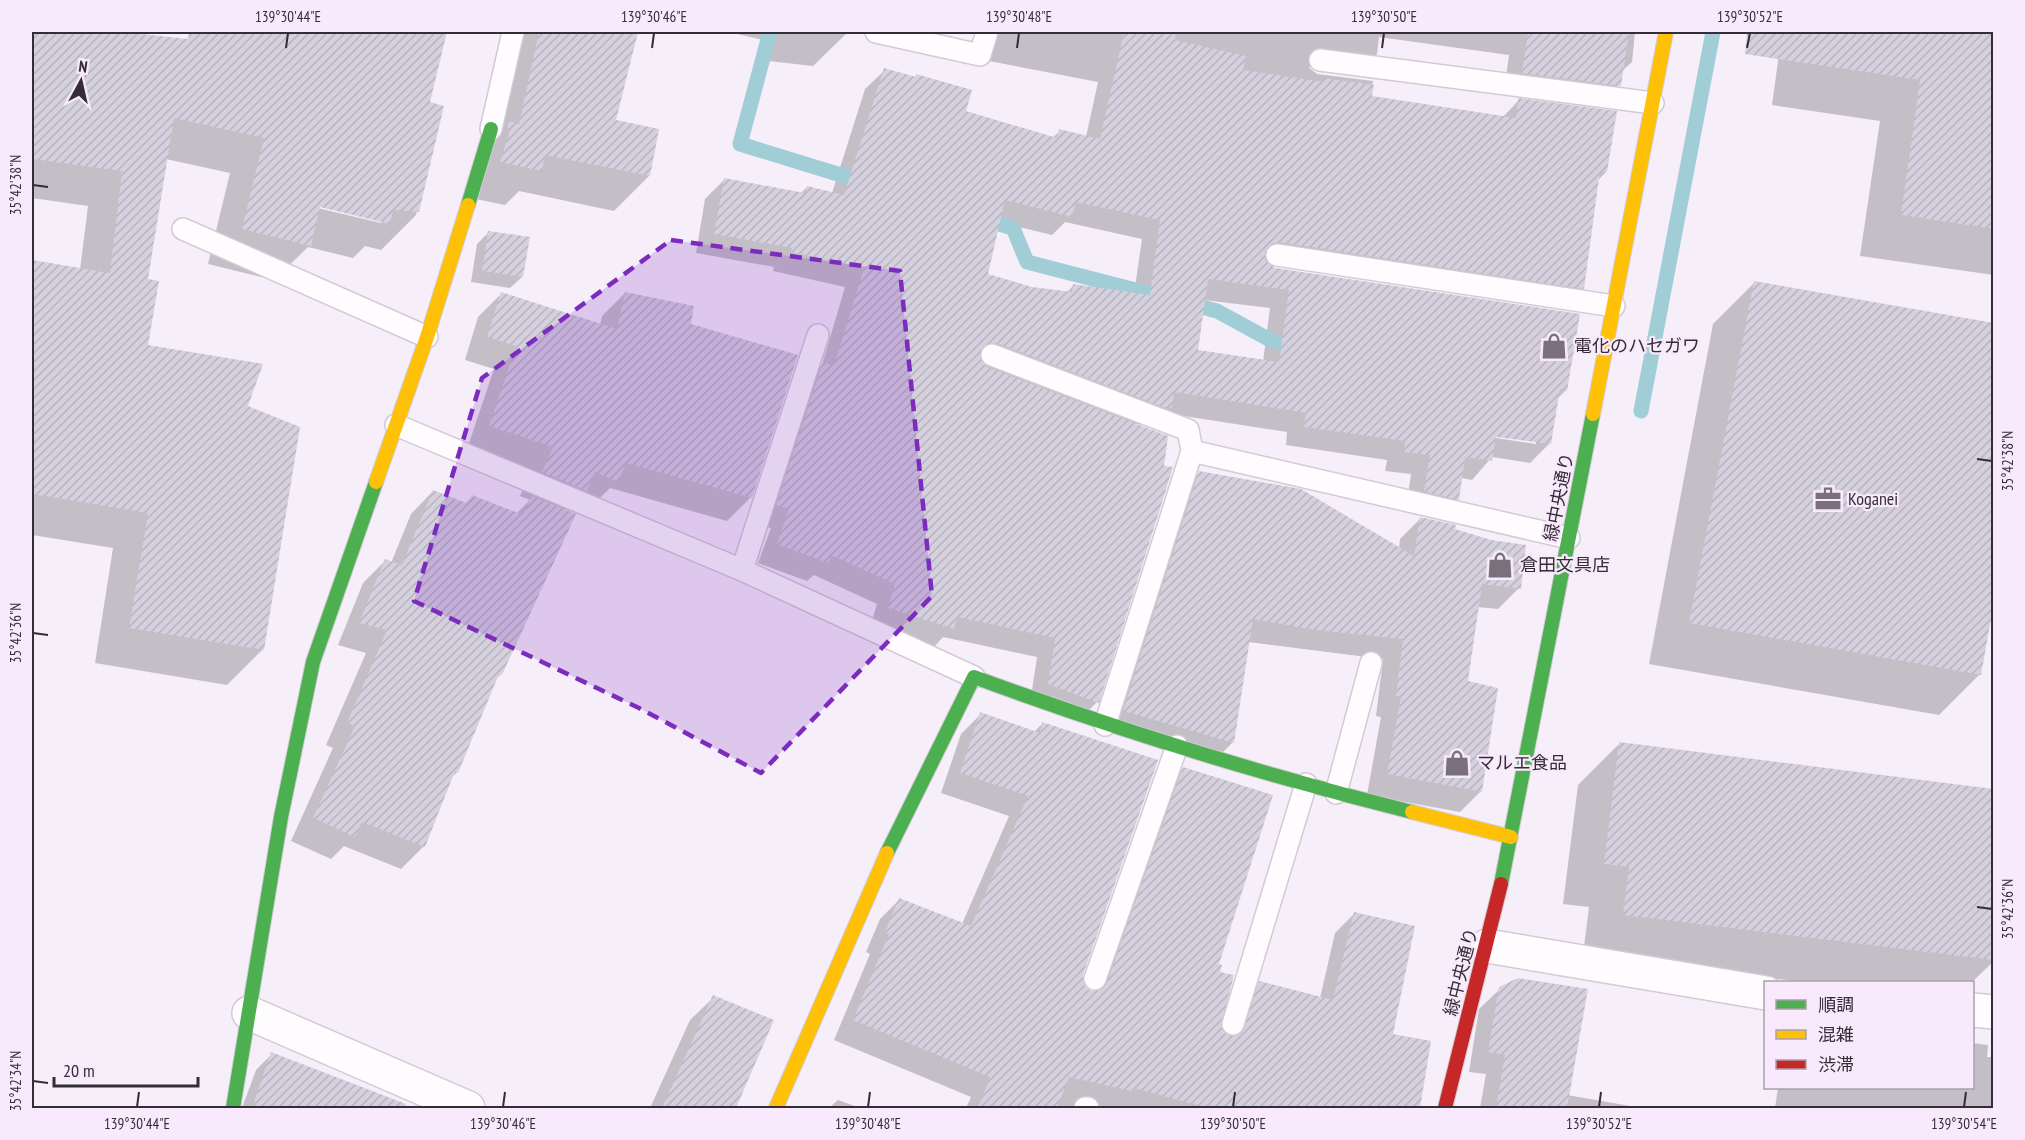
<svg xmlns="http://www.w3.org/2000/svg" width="2025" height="1140" font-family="'PT Sans Narrow','Noto Sans JP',sans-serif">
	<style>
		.shadow { fill: #0003; fill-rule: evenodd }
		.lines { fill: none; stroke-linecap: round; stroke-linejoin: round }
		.stream { stroke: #a1cdd7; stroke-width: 15 }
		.building { fill: url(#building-hatch); fill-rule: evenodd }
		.lane-casing { stroke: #d2cbd4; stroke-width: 24 }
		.street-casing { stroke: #d2cbd4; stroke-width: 36 }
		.fast-casing { stroke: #d2cbd4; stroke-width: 16 }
		.slow-casing { stroke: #d2cbd4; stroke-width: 16 }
		.jam-casing { stroke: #d2cbd4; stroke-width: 16 }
		.lane { stroke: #fefcfe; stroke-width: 21 }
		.street { stroke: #fefcfe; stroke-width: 33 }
		.fast { stroke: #4caf50; stroke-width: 14 }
		.slow { stroke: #ffc107; stroke-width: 14 }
		.jam { stroke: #c62828; stroke-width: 14 }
		.marked { fill: #7b2cbf; fill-opacity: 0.2; stroke: #7b2cbf; stroke-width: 4.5; stroke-dasharray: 12 8; stroke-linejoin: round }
		.ticks { fill: none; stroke: #342d37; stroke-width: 2 }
		.labels { text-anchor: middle; stroke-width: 4.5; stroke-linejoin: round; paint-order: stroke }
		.poi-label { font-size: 18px; fill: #342d37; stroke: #f8e9fd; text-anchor: start }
		.street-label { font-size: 18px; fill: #342d37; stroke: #f8e9fd }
		.neatline { fill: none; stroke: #342d37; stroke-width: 2 }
		.ticks-label { font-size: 15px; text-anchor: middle; fill: #342d37 }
	</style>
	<defs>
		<pattern id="building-hatch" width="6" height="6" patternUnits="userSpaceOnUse" patternTransform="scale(1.5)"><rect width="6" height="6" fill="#d5d0de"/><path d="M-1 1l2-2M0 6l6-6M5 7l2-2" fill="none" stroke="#b7b3bf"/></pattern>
	</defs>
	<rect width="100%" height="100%" fill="#f6eef8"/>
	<!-- shadow -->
	<g class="shadow">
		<path d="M32 32H109L189 41 192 32H445L428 103 442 107 416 215 381 250 365 246 353 258 308 247 274 280 208 264 230 173 166 159 147 280V346L246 407 262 650 227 685 95 663 113 548 32 535V262L80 270 88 206 32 198ZM313 204 384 221 381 223 313 207Z"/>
		<path d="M508 32H637L614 121 649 176 614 211 519 191 505 205 466 197Z"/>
		<path d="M729 32H848L813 66 759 60 763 40Z"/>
		<path d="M994 32H1635L1632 62 1621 72 1619 85 1600 104 1504 92 1509 55 1379 37 1377 54 1358 73 1308 67 1317 74 1373 81 1370 98 1502 118 1519 100 1606 172 1598 180 1582 288 1563 307 1265 262 1274 269 1566 390 1556 400 1549 444 1530 463 1492 457 1472 480 1461 478 1458 499 1439 518 1406 510 1411 474 1385 471 1387 460 1286 445 1287 432 1165 413 1151 426 1137 424 1097 702 1078 721 1030 703 1037 657 943 637 934 647 870 627 877 604 814 575 807 581 758 563 771 528 758 525 804 383 822 365 845 287 773 271 774 267 696 253 705 199 725 179 801 193 807 187 832 193 865 89 885 70 914 78 917 75 964 112 1052 138 1060 131 1086 137 1098 82 989 61ZM998 222 1052 235 1065 222 1142 239 1134 294 1073 286 1066 293 1032 288 986 275ZM1204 300 1270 308 1263 362 1197 351ZM1489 434 1536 441V444L1489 437Z"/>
		<path d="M1782 32H1994V275L1860 256 1880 121 1772 105Z"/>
		<path d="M488 233 522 277 510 288 471 282 477 244Z"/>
		<path d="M1754 283 1980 674 1939 715 1649 664 1713 324Z"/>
		<path d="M625 293 689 325 796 356 750 498 727 521 610 488 593 505 578 498 564 511 501 674 495 680 457 772 450 779 424 846 401 869 344 846 331 859 291 841 333 748 326 745 366 653 338 645 363 583 386 560 391 563 411 514 433 491 465 504 472 497 516 514 530 500 520 496 531 470 467 449 494 369 465 360 478 317 501 294 600 325 602 316Z"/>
		<path d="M1199 473 1399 549 1400 539 1421 518 1454 530 1519 588 1498 609 1477 607 1467 682 1481 791 1460 812 1367 795 1381 717 1376 716 1383 659 1248 642 1232 743 1212 763 1103 731 1179 494Z"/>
		<path d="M981 714 1034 732 1042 724 1081 982 1090 992H1092L1163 789 1183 769 1219 973V1021L1222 1033 1229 1038 1240 1003 1260 983 1320 998 1335 933 1355 913 1391 1035 1430 1042 1418 1108H966L971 1097 834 1040 870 954 866 952 880 919 900 899 962 924 1009 816 941 793 961 734Z"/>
		<path d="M1619 744 1994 791V961L1972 982H1803L1583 955 1589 907 1563 904 1578 785Z"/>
		<path d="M1500 989 1567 1095 1642 1108H1480L1486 1074 1469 1072 1479 1009Z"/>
		<path d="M714 997 772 1020 734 1108H650L690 1020Z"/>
		<path d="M1972 1043 1988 1045 1987 1057H1994V1108H1775L1778 1088H1972Z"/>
		<path d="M272 1054 365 1091 402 1108H242L256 1070Z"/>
		<path d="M838 1100 860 1108H829Z"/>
	</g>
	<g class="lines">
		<!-- stream -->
		<g class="stream">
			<path d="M770 32 740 144 867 183"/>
			<path d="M981 219 1013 228 1027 262 1217 311 1272 341 1300 347"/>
			<path d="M1641 411 1713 32"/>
		</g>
	</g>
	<!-- building -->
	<g class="building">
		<path d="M32 32H122L188 39 189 32H447L430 102 444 106 419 212 393 210 390 224 320 207 311 246 242 229 264 138 174 118 148 279 159 281 148 345 263 364 248 406 300 427 264 650 129 628 148 513 32 494V260L110 273 122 171 32 159Z"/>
		<path d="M539 32H638L616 120 659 129 650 176 545 155 542 171 500 162 509 134 507 121 519 124Z"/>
		<path d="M1124 32H1176L1175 40 1246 56 1243 70 1324 82V78L1374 85 1372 96 1516 118 1518 98 1617 111 1607 172 1600 171 1584 289 1279 242 1272 243 1265 253V260L1275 268 1580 314 1567 391 1560 389 1551 444 1496 437 1492 461 1465 457 1459 500 1424 491 1430 455 1404 452 1405 441 1304 427 1306 413 1174 392 1172 408 1163 407 997 343 984 346 980 358 987 367 1168 436 1164 466 1173 467 1099 703 1048 684 1055 638 957 617 954 629 888 608 895 584 831 555 828 563 777 544 789 509 776 505 823 362 834 366 864 268 791 252 792 248 714 234 724 178 805 193 807 186 844 195 884 68 916 77V74L972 90 966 111 1057 138 1059 129 1100 139ZM1005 200 1072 217 1076 202 1160 220 1150 295 1073 284 1072 292 1032 287 988 274ZM1208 279 1289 290 1279 362 1198 350Z"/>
		<path d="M1528 32H1629L1621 86 1522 73Z"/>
		<path d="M1747 32H1994V229L1901 215 1920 80 1745 54Z"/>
		<path d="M488 231 530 237 523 277 482 271Z"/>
		<path d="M1754 281 1994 323V602L1981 675 1689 623Z"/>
		<path d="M501 292 617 329 625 292 694 306 691 324 798 355 752 498 626 463 618 482 595 472 587 491 542 472 553 447 489 426 516 346 487 337Z"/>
		<path d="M1199 471 1301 489 1414 556 1420 517 1456 525 1455 529 1491 540 1526 545 1521 589 1482 584 1468 681 1498 688 1482 792 1387 774 1401 697 1396 696 1403 639 1316 630 1253 619 1234 743 1123 711Z"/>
		<path d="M433 490 469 504 472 495 523 515 532 496 576 514 502 675 499 674 458 773 455 771 425 847 362 822 355 837 313 818 355 726 347 723 387 630 359 623 385 559 402 565Z"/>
		<path d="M980 712 1040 733 1042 722 1158 760 1083 975 1085 987 1091 991 1103 989 1107 983 1183 767 1273 795 1219 964 1222 965 1220 972 1234 975 1221 1027 1230 1036 1242 1033 1259 981 1333 1000 1354 912 1415 926 1393 1034 1431 1041 1420 1108H1209L1133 1088 1132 1091 1069 1077 1057 1108H978L990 1077 853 1020 889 934 885 932 899 898 971 926 1028 796 960 773Z"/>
		<path d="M1619 742 1994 789V960L1623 915 1629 867 1604 864Z"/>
		<path d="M1518 978 1588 989 1567 1108H1496L1505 1055 1488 1052 1499 987Z"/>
		<path d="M713 995 774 1020 736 1108H662Z"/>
		<path d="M271 1052 406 1104 405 1108H252Z"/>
	</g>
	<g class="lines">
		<!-- lane casing -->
		<g class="lane-casing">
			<g id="lane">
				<path d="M876 32 980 55 987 32"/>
				<path d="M1320 60 1653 103"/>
				<path d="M491 129 513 32"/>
				<path d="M183 229 427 337"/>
				<path d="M1277 255 1614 306"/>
				<path d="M992 355 1188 430 1192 451"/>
				<path d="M396 425 742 570 974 677"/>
				<path d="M742 570 818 335"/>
				<path d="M1105 725 1192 451 1569 538"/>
				<path d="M1336 793 1371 663"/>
				<path d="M1095 979 1177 746"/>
				<path d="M1233 1024 1306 784"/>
				<path d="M1085 1108H1088"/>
			</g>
		</g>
		<!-- street casing -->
		<g class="street-casing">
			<g id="street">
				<path d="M1487 946 1766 993"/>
				<path d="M1972 1010 1994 1012"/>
				<path d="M249 1013 468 1108"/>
			</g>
		</g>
		<!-- fast casing -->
		<g class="fast-casing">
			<g id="fast">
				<path d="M468 205 491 129"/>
				<path d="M887 853 974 677C1118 730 1263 775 1412 812"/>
				<path d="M1501 884 1593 414"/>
				<path d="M233 1108 281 817 313 662 376 482"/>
			</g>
		</g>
		<!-- slow casing -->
		<g class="slow-casing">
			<g id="slow">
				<path d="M1593 414 1666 32"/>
				<path d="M376 482 427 337 468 205"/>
				<path d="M1412 812 1511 837"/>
				<path d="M776 1108 887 853"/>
			</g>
		</g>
		<!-- jam casing -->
		<g class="jam-casing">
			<path id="jam" d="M1445 1108 1501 884"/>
		</g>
		<!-- lane -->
		<use href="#lane" class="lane"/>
		<!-- street -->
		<use href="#street" class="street"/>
		<!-- fast -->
		<use href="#fast" class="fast"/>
		<!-- slow -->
		<use href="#slow" class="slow"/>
		<!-- jam -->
		<use href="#jam" class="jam"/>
	</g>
	<!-- marked area -->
	<path class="marked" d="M671 240 900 271 932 596 761 773 639 708 414 601 482 378Z"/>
	<!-- ticks -->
	<path class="ticks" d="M286 48 288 33M652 48 654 33M1017 48 1019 33M1382 48 1384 33M1747 48 1750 33M33 185 48 187M1977 459 1992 461M33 633 48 635M1977 907 1992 909M33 1081 48 1083M137 1107 139 1092M503 1107 505 1092M868 1107 870 1092M1233 1107 1235 1092M1599 1107 1601 1092M1964 1107 1966 1092"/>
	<!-- icons -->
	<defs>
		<g id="shop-bare" transform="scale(2.07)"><path d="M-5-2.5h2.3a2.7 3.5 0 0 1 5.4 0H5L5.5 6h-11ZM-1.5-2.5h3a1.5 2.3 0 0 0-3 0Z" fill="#78717b" stroke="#f8e9fd" stroke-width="2.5" paint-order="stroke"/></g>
		<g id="office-bare" transform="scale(2.07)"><path d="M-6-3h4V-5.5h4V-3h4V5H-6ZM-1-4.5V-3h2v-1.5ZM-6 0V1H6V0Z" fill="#78717b" stroke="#f8e9fd" stroke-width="2.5" paint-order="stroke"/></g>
	</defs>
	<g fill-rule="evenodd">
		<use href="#shop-bare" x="1554" y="346"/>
		<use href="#office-bare" x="1828" y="499"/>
		<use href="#shop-bare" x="1500" y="565"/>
		<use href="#shop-bare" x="1457" y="763"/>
	</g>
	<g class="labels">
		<!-- poi labels -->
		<g class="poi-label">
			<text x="1574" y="352">電化のハセガワ</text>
			<text x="1848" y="505">Koganei</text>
			<text x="1520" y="571">倉田文具店</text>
			<text x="1477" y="769">マルエ食品</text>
		</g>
		<!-- street labels -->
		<g class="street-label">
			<text transform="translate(1559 497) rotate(-79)" y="6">緑中央通り</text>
			<text transform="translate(1461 972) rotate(-76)" y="6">緑中央通り</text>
		</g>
	</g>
	<!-- border -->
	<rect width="2025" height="1140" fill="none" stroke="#f8e9fd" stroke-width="66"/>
	<!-- legend -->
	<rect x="1764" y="981" width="210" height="108" fill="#f8e9fd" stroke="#aa9eae" stroke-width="1.5"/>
	<rect x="1776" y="1000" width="30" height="9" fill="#4caf50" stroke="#aa9eae" stroke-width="1.5"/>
	<text x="1818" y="1011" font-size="18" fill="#342d37">順調</text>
	<rect x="1776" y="1030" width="30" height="9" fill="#ffc107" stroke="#aa9eae" stroke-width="1.5"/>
	<text x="1818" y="1041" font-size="18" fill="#342d37">混雑</text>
	<rect x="1776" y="1060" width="30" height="9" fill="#c62828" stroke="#aa9eae" stroke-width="1.5"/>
	<text x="1818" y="1071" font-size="18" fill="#342d37">渋滞</text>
	<!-- north arrow -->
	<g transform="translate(81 81) rotate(8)" stroke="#f8e9fd" stroke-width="4.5" paint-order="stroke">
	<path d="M0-4.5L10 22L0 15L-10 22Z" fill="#342d37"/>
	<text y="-9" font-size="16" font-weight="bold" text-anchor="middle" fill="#342d37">N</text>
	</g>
	<!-- scale -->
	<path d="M54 1077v9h144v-9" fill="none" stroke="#342d37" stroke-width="3"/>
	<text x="63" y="1077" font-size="18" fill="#342d37" stroke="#f8e9fd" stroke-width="4.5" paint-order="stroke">20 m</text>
	<rect x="33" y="33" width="1959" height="1074" class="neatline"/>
	<g class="ticks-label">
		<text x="288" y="22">139°30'44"E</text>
		<text x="654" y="22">139°30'46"E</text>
		<text x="1019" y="22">139°30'48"E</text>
		<text x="1384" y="22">139°30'50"E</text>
		<text x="1750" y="22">139°30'52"E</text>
		<text transform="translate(16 185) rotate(-90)" y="5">35°42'38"N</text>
		<text transform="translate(2008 461) rotate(-90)" y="5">35°42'38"N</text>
		<text transform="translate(16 633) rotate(-90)" y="5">35°42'36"N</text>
		<text transform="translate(2008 909) rotate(-90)" y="5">35°42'36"N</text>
		<text transform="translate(16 1081) rotate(-90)" y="5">35°42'34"N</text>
		<text x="137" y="1129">139°30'44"E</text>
		<text x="503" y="1129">139°30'46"E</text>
		<text x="868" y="1129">139°30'48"E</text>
		<text x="1233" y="1129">139°30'50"E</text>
		<text x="1599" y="1129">139°30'52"E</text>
		<text x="1964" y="1129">139°30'54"E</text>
	</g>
</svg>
